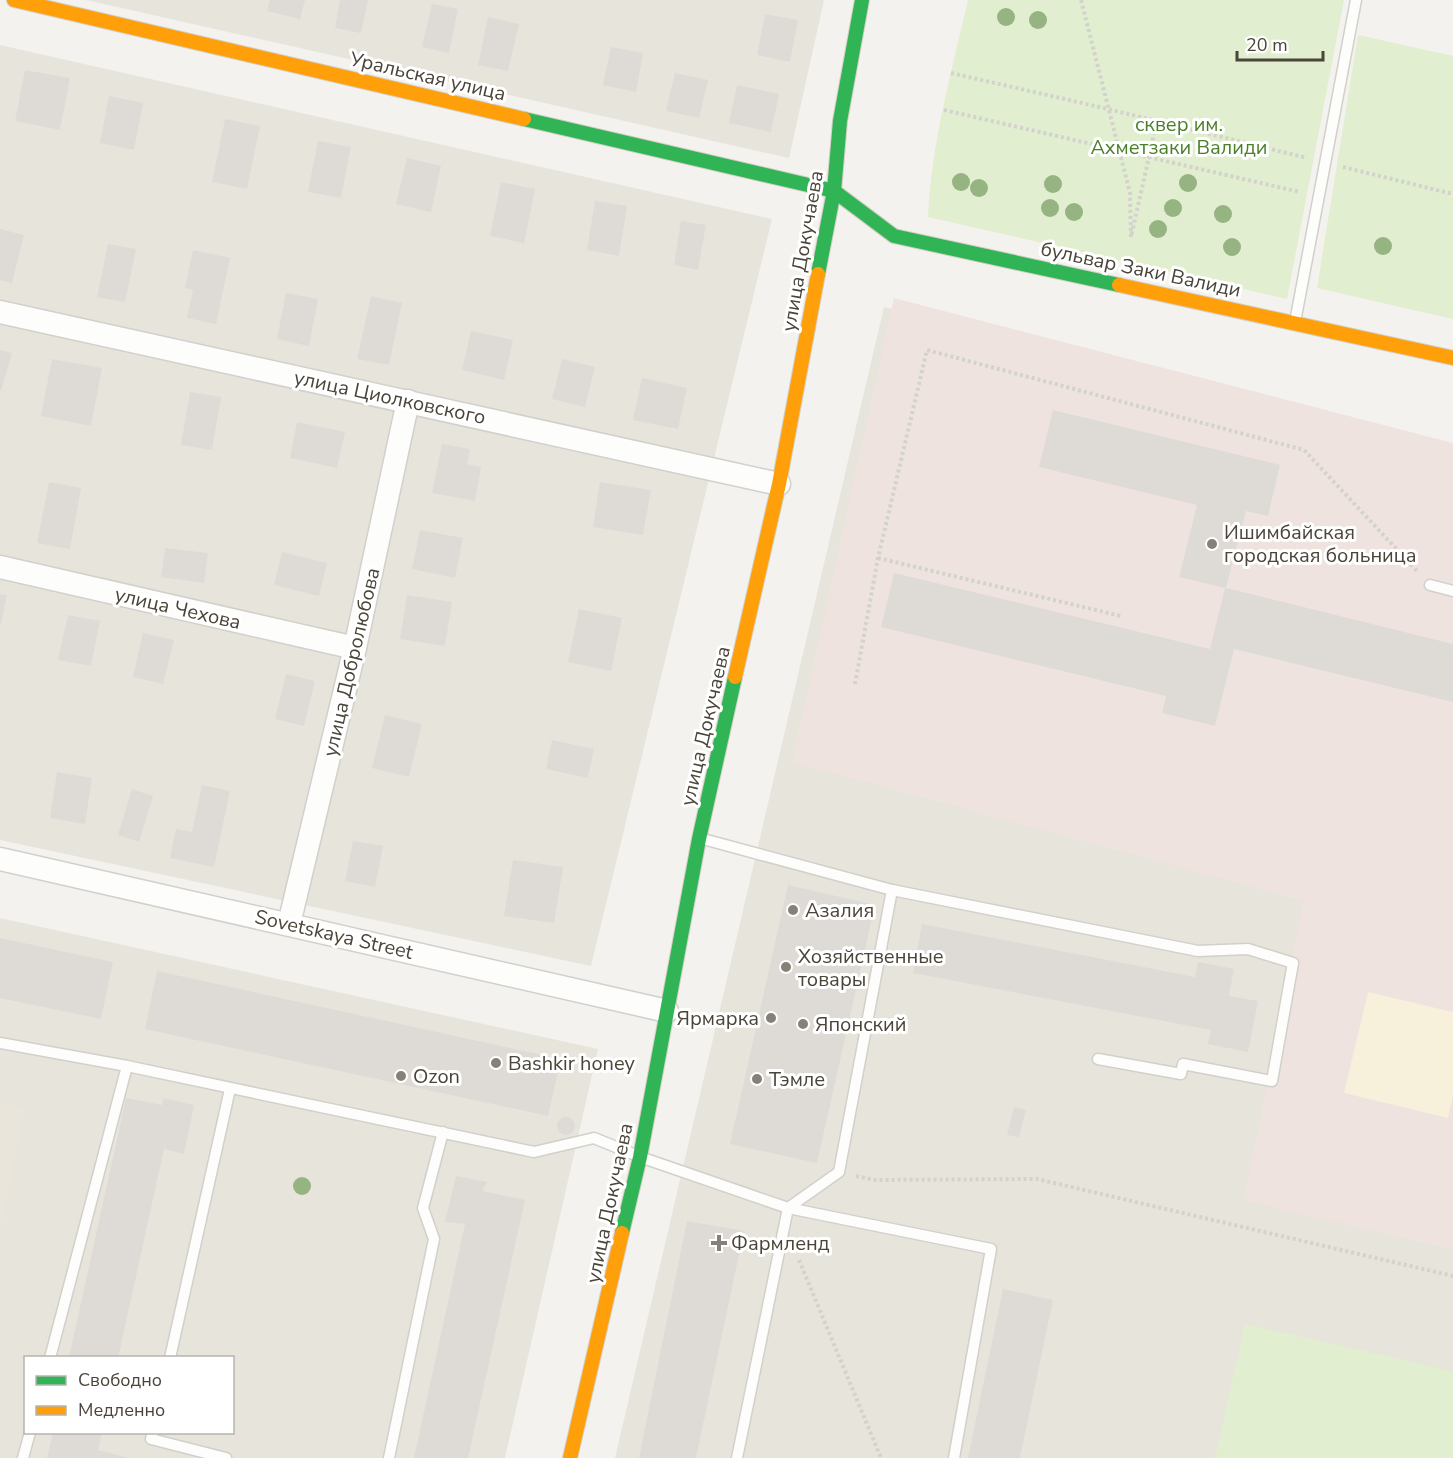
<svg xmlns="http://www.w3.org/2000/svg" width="1453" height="1458" font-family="'Nunito Sans',sans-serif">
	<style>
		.residential { fill: #e7e4dc; fill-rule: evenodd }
		.education { fill: #eae5da }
		.medical { fill: #eee3df }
		.green { fill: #e1eecf }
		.sand { fill: #f7f0da }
		.building { fill: #dedbd6 }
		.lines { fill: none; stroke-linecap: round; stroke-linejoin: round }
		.lane-casing { stroke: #d2d0cb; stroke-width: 13 }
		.street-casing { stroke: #d2d0cb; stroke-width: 25 }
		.fast-casing { stroke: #d3cfc5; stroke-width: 16 }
		.slow-casing { stroke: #d3cfc5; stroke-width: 16 }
		.path { stroke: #d3d2cc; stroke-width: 4; stroke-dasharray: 3 3; stroke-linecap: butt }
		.lane { stroke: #fdfdfc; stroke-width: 10 }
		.street { stroke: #fdfdfc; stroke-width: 22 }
		.fast { stroke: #30b455; stroke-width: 14 }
		.slow { stroke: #ff9f0a; stroke-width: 14 }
		.tree { fill: #96b382 }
		.poi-dot { fill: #868178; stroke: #fff; stroke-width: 2 }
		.labels { text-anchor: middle; stroke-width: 6; stroke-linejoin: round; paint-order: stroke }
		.street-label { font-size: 20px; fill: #4b4439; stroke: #fff }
		.park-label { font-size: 20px; fill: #4a7f2a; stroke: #fff }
		.poi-label { font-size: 20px; fill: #4b4439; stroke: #fff; text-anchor: start }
	</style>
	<rect width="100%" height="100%" fill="#f4f2ee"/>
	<!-- residential -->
	<g class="residential">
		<path d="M86 0H824L789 158Z"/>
		<path d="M0 45 772 219 591 966 0 840Z"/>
		<path d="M884 307 1453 456V1458H615Z"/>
		<path d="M0 918 598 1049 505 1458H0ZM26 1358H232V1432H26Z"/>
	</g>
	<!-- education -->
	<path class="education" d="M0 1104 25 1109 0 1230Z"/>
	<!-- medical -->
	<path class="medical" d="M894 298 1453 443V1250L1244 1200 1304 901 792 762Z"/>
	<!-- green -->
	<g class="green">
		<path d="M968 0H1344L1287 299 928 217C931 146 952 69 968 0Z"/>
		<path d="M1358 35 1453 56V319L1317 288Z"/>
		<path d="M1245 1324 1453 1371V1458H1215Z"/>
	</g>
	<!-- sand -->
	<path class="sand" d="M1368 992 1453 1012V1095L1448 1118 1344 1093Z"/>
	<!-- building -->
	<g class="building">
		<path d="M270 0H305L300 19 267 11Z"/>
		<path d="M340 0H368L361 33 335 28Z"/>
		<path d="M432 4 458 9 449 53 422 47Z"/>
		<path d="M765 14 798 20 790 62 757 55Z"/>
		<path d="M488 17 519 24 508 71 478 65Z"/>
		<path d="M611 47 643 53 636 92 603 85Z"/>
		<path d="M25 70 70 78 60 130 15 121Z"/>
		<path d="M675 73 708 80 699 118 666 111Z"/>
		<path d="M737 85 779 94 771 132 729 123Z"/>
		<path d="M109 96 143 103 134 150 100 143Z"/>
		<path d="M225 119 260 126 247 189 212 182Z"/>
		<path d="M318 141 351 147 341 198 308 192Z"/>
		<path d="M407 158 441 166 431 212 396 204Z"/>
		<path d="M501 182 535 189 524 243 490 236Z"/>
		<path d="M595 201 627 206 619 256 587 250Z"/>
		<path d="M681 221 706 225 698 270 674 265Z"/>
		<path d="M0 229 24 235 12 283 0 280Z"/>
		<path d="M108 244 136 249 125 302 97 297Z"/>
		<path d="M193 250 230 258 216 324 187 318 193 290 185 288Z"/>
		<path d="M286 293 318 299 309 346 277 339Z"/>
		<path d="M371 296 402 303 389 365 357 359Z"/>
		<path d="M471 331 513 340 504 380 462 370Z"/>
		<path d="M0 350 12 353 1 391 0 390Z"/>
		<path d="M52 359 102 368 91 426 41 416Z"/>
		<path d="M562 359 595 367 585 407 552 399Z"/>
		<path d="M642 378 687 388 678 429 633 420Z"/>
		<path d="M190 392 221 397 212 450 181 445Z"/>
		<path d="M1053 410 1280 465 1268 516 1246 511 1226 588 1453 644V702L1234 649 1215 726 1162 713 1166 696 881 627 894 573 1210 649 1225 588 1179 577 1197 505 1039 467Z"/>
		<path d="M297 422 345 432 337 468 290 458Z"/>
		<path d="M442 444 470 449 467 464 481 467 475 501 432 493Z"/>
		<path d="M49 482 81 488 70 549 37 543Z"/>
		<path d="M600 482 651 490 643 535 593 527Z"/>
		<path d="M420 530 463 538 455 578 412 569Z"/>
		<path d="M165 548 208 553 204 583 161 577Z"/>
		<path d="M282 552 327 563 319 596 274 585Z"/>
		<path d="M0 594 7 595 1 625H0Z"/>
		<path d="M407 595 452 602 445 646 400 639Z"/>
		<path d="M579 609 622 618 611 671 568 662Z"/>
		<path d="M68 615 100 621 91 666 58 660Z"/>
		<path d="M143 633 174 640 163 684 133 677Z"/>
		<path d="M286 674 315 681 304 726 275 719Z"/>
		<path d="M385 715 422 724 409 777 372 768Z"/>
		<path d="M552 740 594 749 588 778 546 769Z"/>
		<path d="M57 772 92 778 85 824 50 818Z"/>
		<path d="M202 785 230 791 214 867 170 858 176 829 192 832Z"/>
		<path d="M132 789 153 796 139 842 118 835Z"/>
		<path d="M353 841 383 846 375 887 345 881Z"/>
		<path d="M513 860 563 867 554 923 504 916Z"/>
		<path d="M788 885 875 905 817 1163 730 1144Z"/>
		<path d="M922 924 1195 977 1198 962 1234 969 1229 996 1258 1001 1248 1052 1208 1044 1211 1030 913 973Z"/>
		<path d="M0 938 113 962 101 1019 0 998Z"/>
		<path d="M157 971 561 1059 548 1116 145 1029Z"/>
		<path d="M126 1098 162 1105 163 1098 194 1105 184 1154 164 1149 118 1358H69Z"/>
		<path d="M1014 1107 1026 1110 1019 1137 1007 1135Z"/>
		<circle cx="566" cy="1126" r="9"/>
		<path d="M456 1176 487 1182 482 1191 525 1200 468 1458H414L465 1224 445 1222Z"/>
		<path d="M687 1221 744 1231 696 1458H639Z"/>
		<path d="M1003 1289 1053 1300 1020 1458H968Z"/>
		<path d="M53 1432H102L98 1450 129 1458H47Z"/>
	</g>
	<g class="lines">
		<!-- lane casing -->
		<g class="lane-casing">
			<g id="lane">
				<path d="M1295 322 1356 0"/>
				<path d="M1430 585 1453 591"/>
				<path d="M703 839 892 890"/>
				<path d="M0 1043 127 1066 534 1152 594 1138 638 1156"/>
				<path d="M643 1158 788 1208 991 1249 954 1458"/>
				<path d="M50 1358 127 1066"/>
				<path d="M170 1358 230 1089"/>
				<path d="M153 1432 151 1439 226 1458"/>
				<path d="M23 1458 30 1432"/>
				<path d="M389 1458 434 1239 423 1208 443 1132"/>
				<path d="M737 1458 788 1208 839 1172 892 890 1198 951 1248 949 1293 963 1272 1081 1183 1064 1181 1074 1098 1059"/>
			</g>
		</g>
		<!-- street casing -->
		<g class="street-casing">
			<g id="street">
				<path d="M0 312 779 484"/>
				<path d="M0 567 355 648"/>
				<path d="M0 859 667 1011"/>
				<path d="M289 924 355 648 408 401"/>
			</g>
		</g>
		<!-- fast casing -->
		<g class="fast-casing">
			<g id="fast">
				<path d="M524 119 834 191 894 236 1119 285"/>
				<path d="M818 274 834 191 840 121 862 0"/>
				<path d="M622 1233 640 1157 699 839 735 677"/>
			</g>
		</g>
		<!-- slow casing -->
		<g class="slow-casing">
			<g id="slow">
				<path d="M14 0 524 119"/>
				<path d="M1119 285 1453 358"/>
				<path d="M735 677 779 484 818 274"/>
				<path d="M570 1458 622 1233"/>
			</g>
		</g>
		<!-- path -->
		<g class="path">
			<path d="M1081 0 1130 193 1131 237 1157 121"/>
			<path d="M951 73 1108 109 1307 158"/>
			<path d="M944 110 1300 192"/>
			<path d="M1343 167 1453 194"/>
			<path d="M878 558 1121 616"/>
			<path d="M855 684 878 558 927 350 1304 450 1417 571"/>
			<path d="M856 1176 875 1180 1037 1179 1453 1276"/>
			<path d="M799 1260 881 1458"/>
		</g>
		<!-- lane -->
		<use href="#lane" class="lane"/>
		<!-- street -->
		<use href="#street" class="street"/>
		<!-- fast -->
		<use href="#fast" class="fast"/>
		<!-- slow -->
		<use href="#slow" class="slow"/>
	</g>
	<!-- trees -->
	<g class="tree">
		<circle cx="1006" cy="17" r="9"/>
		<circle cx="1038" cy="20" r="9"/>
		<circle cx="961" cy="182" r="9"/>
		<circle cx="1188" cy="183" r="9"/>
		<circle cx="1053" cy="184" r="9"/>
		<circle cx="979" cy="188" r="9"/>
		<circle cx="1050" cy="208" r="9"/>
		<circle cx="1173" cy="208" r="9"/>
		<circle cx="1074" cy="212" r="9"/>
		<circle cx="1223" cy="214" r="9"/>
		<circle cx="1158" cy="229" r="9"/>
		<circle cx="1383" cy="246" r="9"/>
		<circle cx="1232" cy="247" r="9"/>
		<circle cx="302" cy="1186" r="9"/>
	</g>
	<!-- markers -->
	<g class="poi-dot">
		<circle cx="1212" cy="544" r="6"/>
		<circle cx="793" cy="910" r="6"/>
		<circle cx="786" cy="967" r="6"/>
		<circle cx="771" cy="1018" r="6"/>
		<circle cx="803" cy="1024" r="6"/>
		<circle cx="496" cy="1063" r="6"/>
		<circle cx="401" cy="1076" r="6"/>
		<circle cx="757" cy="1079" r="6"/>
		<path d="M716 1234h6v6h6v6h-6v6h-6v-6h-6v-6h6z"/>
	</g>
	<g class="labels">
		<!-- street labels -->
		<g class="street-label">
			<text transform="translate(428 76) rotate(13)" y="7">Уральская улица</text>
			<text transform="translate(802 251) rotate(-80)" y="7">улица Докучаева</text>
			<text transform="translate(1141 269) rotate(12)" y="7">бульвар Заки Валиди</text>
			<text transform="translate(390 397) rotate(12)" y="7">улица Циолковского</text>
			<text transform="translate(178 608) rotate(13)" y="7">улица Чехова</text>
			<text transform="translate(351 662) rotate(-77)" y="7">улица Добролюбова</text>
			<text transform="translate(705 726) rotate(-77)" y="7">улица Докучаева</text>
			<text transform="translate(334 934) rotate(13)" y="7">Sovetskaya Street</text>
			<text transform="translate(609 1203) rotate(-78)" y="7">улица Докучаева</text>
		</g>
		<!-- park labels -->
		<g class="park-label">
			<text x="1179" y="131">сквер им.<tspan x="1179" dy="23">Ахметзаки Валиди</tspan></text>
		</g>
		<!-- poi labels -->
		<g class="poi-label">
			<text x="1224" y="539">Ишимбайская<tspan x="1224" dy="23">городская больница</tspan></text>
			<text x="805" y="917">Азалия</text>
			<text x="798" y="963">Хозяйственные<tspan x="798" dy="23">товары</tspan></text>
			<text x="759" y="1025" text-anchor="end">Ярмарка</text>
			<text x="815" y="1031">Японский</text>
			<text x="508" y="1070">Bashkir honey</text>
			<text x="413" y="1083">Ozon</text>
			<text x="769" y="1086">Тэмле</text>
			<text x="731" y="1250">Фармленд</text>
		</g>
	</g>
	<!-- legend -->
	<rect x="24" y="1356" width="210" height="78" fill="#ffffff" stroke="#b7b4b0" stroke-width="1.5"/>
	<rect x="36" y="1376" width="30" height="9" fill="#30b455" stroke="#b7b4b0" stroke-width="1.5"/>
	<text x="78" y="1386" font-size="18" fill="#4b4439">Свободно</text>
	<rect x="36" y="1406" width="30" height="9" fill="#ff9f0a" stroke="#b7b4b0" stroke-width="1.5"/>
	<text x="78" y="1416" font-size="18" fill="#4b4439">Медленно</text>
	<!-- scale -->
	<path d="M1237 51v9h86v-9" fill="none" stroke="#4b4439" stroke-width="3"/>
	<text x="1246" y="51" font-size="18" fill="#4b4439" stroke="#ffffff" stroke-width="4.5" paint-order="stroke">20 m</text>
</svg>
